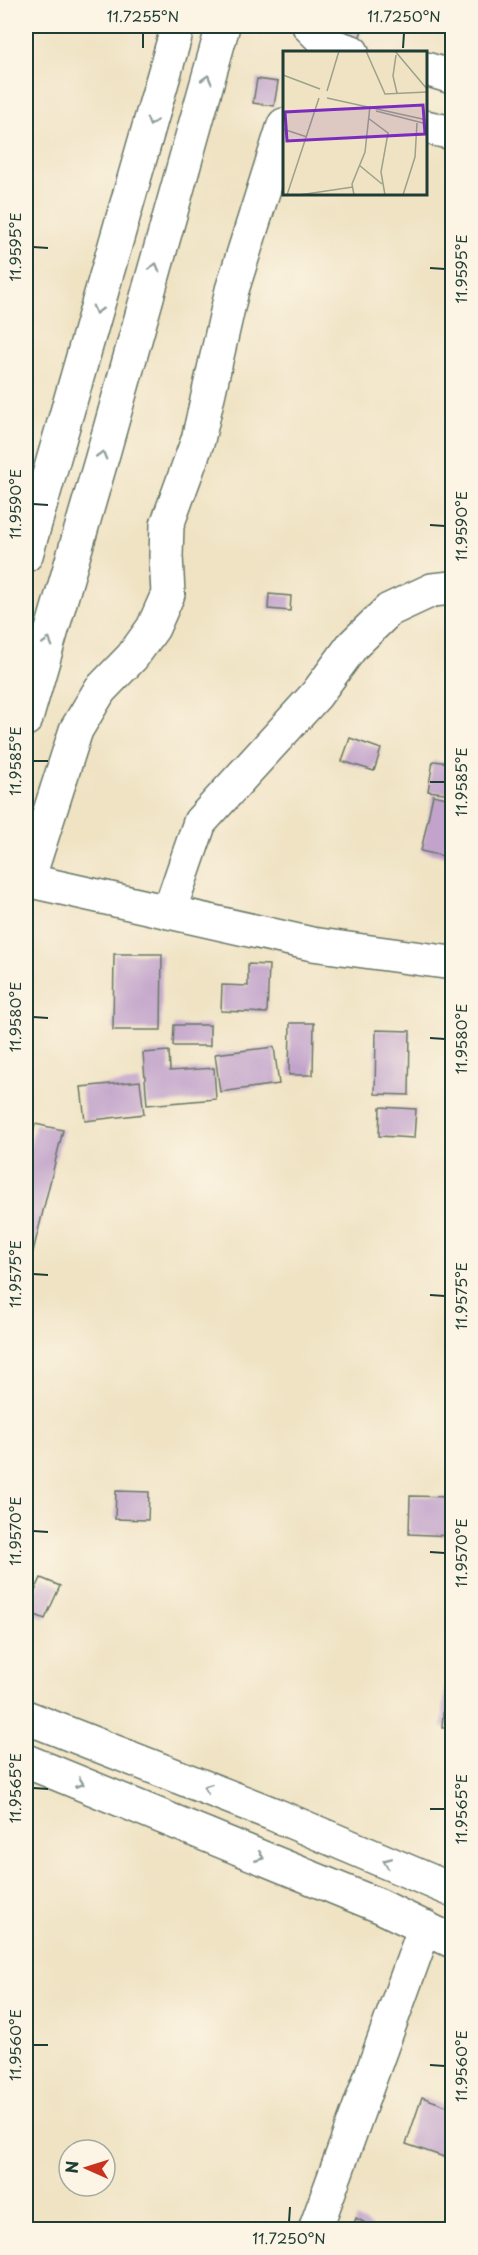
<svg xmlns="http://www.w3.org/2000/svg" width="478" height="2255" font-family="'Playpen Sans',sans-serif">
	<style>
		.building { fill: #c1a3cb }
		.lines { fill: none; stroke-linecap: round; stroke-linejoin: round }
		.street-casing { stroke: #687766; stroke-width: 36 }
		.secondary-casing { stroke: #687766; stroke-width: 36 }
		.primary-casing { stroke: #687766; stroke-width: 36 }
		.street { stroke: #fff; stroke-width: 33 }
		.secondary { stroke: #fff; stroke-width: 33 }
		.primary { stroke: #fff; stroke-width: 33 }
		.oneway { stroke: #8f9e9a }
		.ticks { fill: none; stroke: #1f3d34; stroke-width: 2 }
		.inset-road { fill: none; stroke: #9ca18a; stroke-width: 1.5 }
		.view { fill: #7b2cbf; fill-opacity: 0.15; stroke: #7b2cbf; stroke-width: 3 }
		.inset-edge { fill: none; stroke: #1f3d34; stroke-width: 3 }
		.neatline { fill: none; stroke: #1f3d34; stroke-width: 2 }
		.ticks-label { font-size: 15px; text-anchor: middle; fill: #1f3d34 }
	</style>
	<rect width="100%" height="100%" fill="#fcf5e5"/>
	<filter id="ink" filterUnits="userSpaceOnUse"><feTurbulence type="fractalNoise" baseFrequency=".0167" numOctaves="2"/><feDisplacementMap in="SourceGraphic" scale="12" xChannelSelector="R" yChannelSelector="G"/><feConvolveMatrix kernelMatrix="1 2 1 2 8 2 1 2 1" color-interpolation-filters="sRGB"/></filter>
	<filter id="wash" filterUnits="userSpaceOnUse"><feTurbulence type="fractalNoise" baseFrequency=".008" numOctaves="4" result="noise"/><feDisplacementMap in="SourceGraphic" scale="24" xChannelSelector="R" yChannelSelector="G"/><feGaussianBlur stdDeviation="1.35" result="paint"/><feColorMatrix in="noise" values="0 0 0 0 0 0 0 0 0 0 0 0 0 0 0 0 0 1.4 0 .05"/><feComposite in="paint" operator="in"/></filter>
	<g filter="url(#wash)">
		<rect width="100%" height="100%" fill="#f0e3c4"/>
		<g id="blocks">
			<!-- building -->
			<g class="building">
				<path d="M324 26H363L356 50Z"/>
				<path d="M257 79 278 82 274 106 253 103Z"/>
				<path d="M269 594 291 596 290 611 268 609Z"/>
				<path d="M350 738 381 749 374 771 342 761Z"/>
				<path d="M433 761 452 763V794L428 791Z"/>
				<path d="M433 795 452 799V831L447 857 421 851Z"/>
				<path d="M114 954H162L161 1030H113Z"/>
				<path d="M248 964 269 965 267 1013 221 1011 222 985 248 986Z"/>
				<path d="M290 1023H314L313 1075H289Z"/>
				<path d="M174 1025H210V1046H173Z"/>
				<path d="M376 1030 410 1031 409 1095 375 1094Z"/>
				<path d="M274 1047 279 1084 220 1092 215 1054Z"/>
				<path d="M169 1051 170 1071 214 1068 216 1099 147 1105 143 1053Z"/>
				<path d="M140 1081 144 1114 85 1121 81 1087Z"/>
				<path d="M380 1107 416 1109 414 1138 379 1136Z"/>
				<path d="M35 1124 63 1130 26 1280V1164Z"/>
				<path d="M116 1491 149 1492 148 1520 115 1519Z"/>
				<path d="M410 1496 452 1497V1536L409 1534Z"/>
				<path d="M41 1578 60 1586 45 1619 26 1611Z"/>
				<path d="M446 1674 452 1675V1728H442Z"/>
				<path d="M422 2097 452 2108V2141L447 2158 406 2144Z"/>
				<path d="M356 2218 378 2230H352Z"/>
			</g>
		</g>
	</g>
	<g filter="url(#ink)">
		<use href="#blocks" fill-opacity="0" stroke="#687766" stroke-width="1.5"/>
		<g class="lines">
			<!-- street casing -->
			<g class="street-casing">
				<g id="street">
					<path d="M309 26 327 44 352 52"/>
					<path d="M426 69 452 77"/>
					<path d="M426 127 452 133"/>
					<path d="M26 880 312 944 452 963"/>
					<path d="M28 880 76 730 100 690 132 657 153 628 168 594 166 556 167 525 198 440 232 290 284 125"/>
					<path d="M169 912 200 822 316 695 352 646 389 610 432 590 452 588"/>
					<path d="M315 2230 425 1927"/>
				</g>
			</g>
			<!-- secondary casing -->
			<g class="secondary-casing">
				<g id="secondary">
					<path d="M26 555 178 26"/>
					<path d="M26 719 101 461 223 26"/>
				</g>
			</g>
			<!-- primary casing -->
			<g class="primary-casing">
				<g id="primary">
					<path d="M26 1717 273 1814 452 1890"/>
					<path d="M26 1761 380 1906 452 1941"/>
				</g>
			</g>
			<!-- street -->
			<use href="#street" class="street"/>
			<!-- secondary -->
			<use href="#secondary" class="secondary"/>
			<!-- primary -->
			<use href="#primary" class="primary"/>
		</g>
		<!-- one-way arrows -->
		<defs><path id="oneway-chevron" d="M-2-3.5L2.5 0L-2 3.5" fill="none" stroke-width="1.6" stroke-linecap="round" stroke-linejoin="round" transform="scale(1.5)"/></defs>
		<g class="oneway">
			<use href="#oneway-chevron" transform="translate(207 79) rotate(-74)"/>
			<use href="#oneway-chevron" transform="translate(151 122) rotate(106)"/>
			<use href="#oneway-chevron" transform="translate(155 267) rotate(-74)"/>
			<use href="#oneway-chevron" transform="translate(97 310) rotate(106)"/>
			<use href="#oneway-chevron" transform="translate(102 455) rotate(-74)"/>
			<use href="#oneway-chevron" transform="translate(48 642) rotate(-74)"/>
			<use href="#oneway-chevron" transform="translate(80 1783) rotate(22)"/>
			<use href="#oneway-chevron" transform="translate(207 1788) rotate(-159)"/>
			<use href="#oneway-chevron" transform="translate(260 1857) rotate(22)"/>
			<use href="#oneway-chevron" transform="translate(387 1862) rotate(-157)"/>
		</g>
	</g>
	<!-- ticks -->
	<path class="ticks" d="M143 48V33M403 48 404 33M33 247 48 248M430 268 445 269M33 504 48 505M430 525 445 526M33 761H48M430 782H445M33 1017 48 1018M430 1038 445 1039M33 1274 48 1275M430 1295 445 1296M33 1531 48 1532M430 1552 445 1553M33 1788 48 1789M430 1809H445M33 2045H48M430 2065 445 2066M289 2222 290 2207"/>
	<!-- overview -->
	<g transform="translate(283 51)">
		<rect width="144" height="144" fill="#f0e3c4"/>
		<path class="inset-road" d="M83 0 102 43 144 41M112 0 144 38M113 4 110 25 114 42M0 24 37 38M44 40 56 0M44 47 144 69M93 60 144 73M85 67 105 82 98 121 102 144M0 78 24 86M76 114 99 133M4 144 36 47M16 144 70 136M71 144 69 133 82 101 87 55M120 144 132 106 134 72"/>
		<path class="view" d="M140 54 142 83 4 90 2 61Z"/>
		<rect width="144" height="144" class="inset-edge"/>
	</g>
	<!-- margin -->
	<rect width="478" height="2255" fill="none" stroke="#fcf5e5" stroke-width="66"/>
	<!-- north arrow -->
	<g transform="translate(87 2168) rotate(273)"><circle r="28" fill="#fcf5e5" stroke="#a4ab9e" stroke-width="1.5"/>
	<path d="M0-4.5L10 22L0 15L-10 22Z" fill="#c8321e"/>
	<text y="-9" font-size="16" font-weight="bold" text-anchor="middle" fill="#1f3d34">N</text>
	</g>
	<rect x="33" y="33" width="412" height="2189" class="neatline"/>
	<g class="ticks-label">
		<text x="143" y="22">11.7255°N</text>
		<text x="404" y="22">11.7250°N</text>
		<text transform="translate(16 247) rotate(-90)" y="5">11.9595°E</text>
		<text transform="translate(462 269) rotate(-90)" y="5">11.9595°E</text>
		<text transform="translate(16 504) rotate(-90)" y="5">11.9590°E</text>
		<text transform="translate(462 526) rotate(-90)" y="5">11.9590°E</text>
		<text transform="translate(16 761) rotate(-90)" y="5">11.9585°E</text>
		<text transform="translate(462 782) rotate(-90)" y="5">11.9585°E</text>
		<text transform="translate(16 1017) rotate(-90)" y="5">11.9580°E</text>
		<text transform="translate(462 1039) rotate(-90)" y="5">11.9580°E</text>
		<text transform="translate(16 1274) rotate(-90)" y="5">11.9575°E</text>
		<text transform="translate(462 1296) rotate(-90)" y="5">11.9575°E</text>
		<text transform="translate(16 1531) rotate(-90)" y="5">11.9570°E</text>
		<text transform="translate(462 1553) rotate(-90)" y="5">11.9570°E</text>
		<text transform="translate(16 1788) rotate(-90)" y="5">11.9565°E</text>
		<text transform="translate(462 1809) rotate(-90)" y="5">11.9565°E</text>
		<text transform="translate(16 2045) rotate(-90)" y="5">11.9560°E</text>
		<text transform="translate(462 2066) rotate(-90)" y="5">11.9560°E</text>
		<text x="289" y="2244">11.7250°N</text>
	</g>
</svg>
